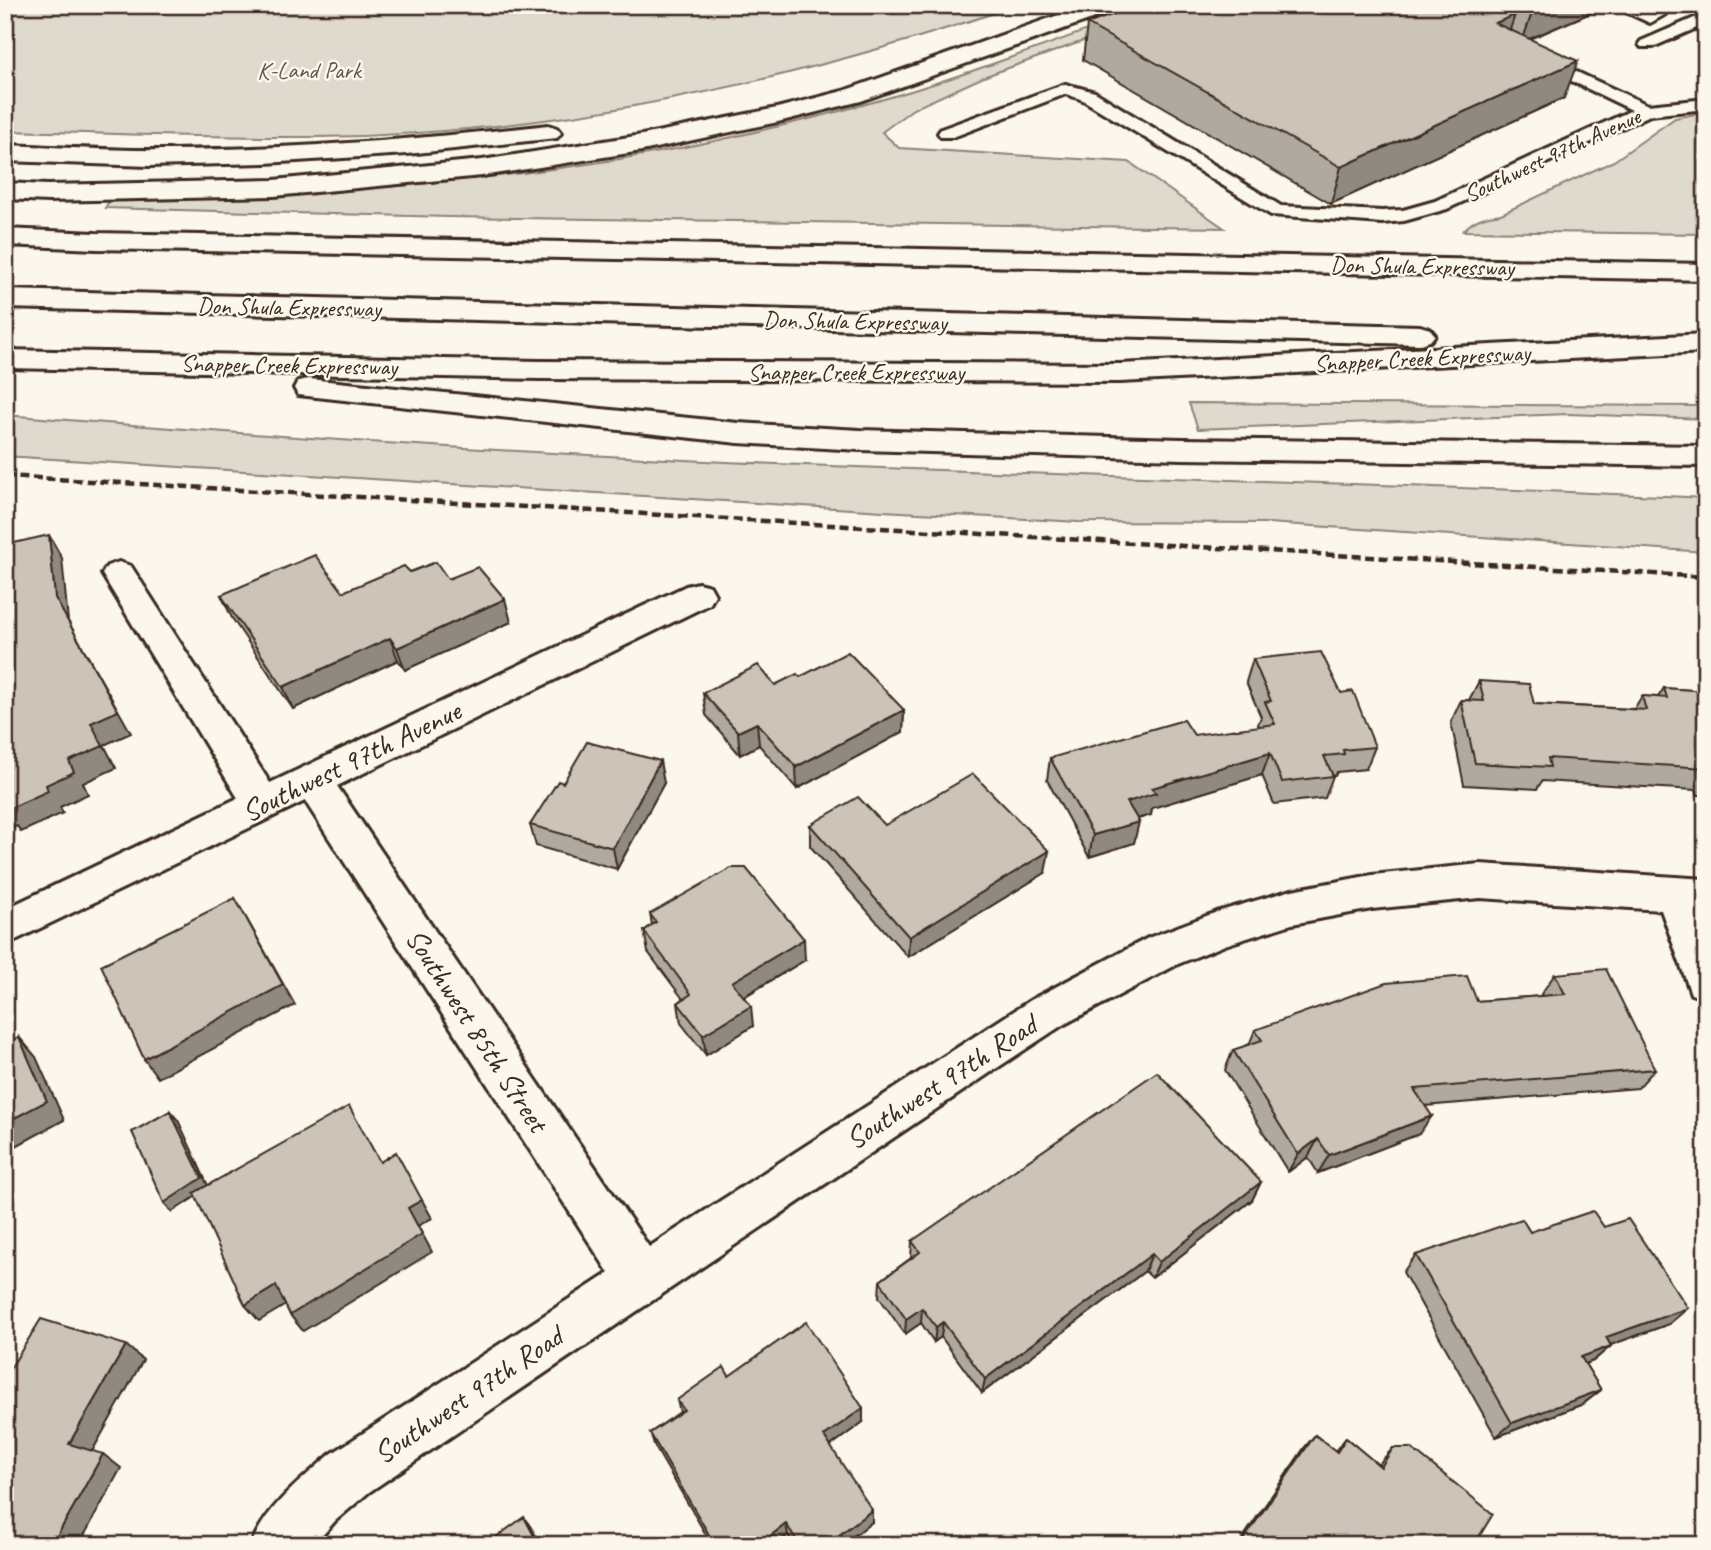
<svg xmlns="http://www.w3.org/2000/svg" width="1711" height="1550" font-family="Caveat,sans-serif">
	<style>
		.green { fill: #dfd9ce; stroke: #8d8276; stroke-width: 2 }
		.lines { fill: none; stroke-linecap: round; stroke-linejoin: round }
		.lane-casing { stroke: #3b2a1e; stroke-width: 6 }
		.street-casing { stroke: #3b2a1e; stroke-width: 6 }
		.highway-casing { stroke: #3b2a1e; stroke-width: 6 }
		.lane { fill: #fbf7ec; fill-rule: evenodd }
		.street { fill: #fbf7ec; fill-rule: evenodd }
		.highway { fill: #fbf7ec; fill-rule: evenodd }
		.rail { stroke: #3b2a1e; stroke-width: 4.5; stroke-dasharray: 9 4.5; stroke-linecap: butt }
		.wall { fill: #afa99f; stroke: #3b2a1e; stroke-width: 2 }
		.shaded-wall { fill: #8f8982; stroke: #3b2a1e; stroke-width: 2 }
		.building { fill: #ccc4b9; stroke: #3b2a1e; stroke-width: 2 }
		.labels { text-anchor: middle; stroke-width: 5; stroke-linejoin: round; paint-order: stroke }
		.far-park-label { font-size: 24px; fill: #64564a; stroke: #fbf7ec }
		.far-street-label { font-size: 24px; fill: #3b2a1e; stroke: #fbf7ec }
		.street-label { font-size: 30px; fill: #3b2a1e; stroke: #fbf7ec }
	</style>
	<rect width="100%" height="100%" fill="#fbf7ec"/>
	<filter id="ink" filterUnits="userSpaceOnUse"><feTurbulence type="fractalNoise" baseFrequency=".0143" numOctaves="2"/><feDisplacementMap in="SourceGraphic" scale="14" xChannelSelector="R" yChannelSelector="G"/><feConvolveMatrix kernelMatrix="1 2 1 2 8 2 1 2 1" color-interpolation-filters="sRGB"/></filter>
	<g filter="url(#ink)">
		<!-- green -->
		<g class="green">
			<path d="M5 5H1018C793 82 556 134 318 137 214 138 109 133 5 131Z"/>
			<path d="M1156 5H1183L986 76 913 109 882 132 899 148 1129 162 1224 228 449 217 105 208 110 200C312 195 521 183 719 140 791 124 863 107 933 84 1008 60 1081 32 1156 5Z"/>
			<path d="M1706 112V234L1463 231C1474 219 1485 216 1501 214L1614 161 1675 118Z"/>
			<path d="M1189 403 1706 406V419L1568 414 1198 429Z"/>
			<path d="M5 415C238 434 472 450 705 461 1039 476 1372 482 1706 498V552L1268 523 1079 522 883 511 5 456Z"/>
		</g>
		<g class="lines">
			<!-- lane casing -->
			<g class="lane-casing">
				<g id="lane">
					<path d="M1626 6H1636L1650 12 1658 9 1666 14 1650 23 1626 12 1623 9Z"/>
					<path d="M1706 13V24L1653 47H1641L1639 44 1641 41Z"/>
					<path d="M1540 55 1648 105 1706 99V109L1650 115 1447 209 1404 221 1382 223 1271 215 1083 100 1066 94 953 137H941L938 133 941 129 1065 84 1095 92 1281 206 1382 211 1403 210 1435 201 1632 110 1534 63 1532 60Z"/>
				</g>
			</g>
			<!-- street casing -->
			<g class="street-casing">
				<path id="street" d="M119 562 131 566 270 783 686 586 698 583 710 586 715 595 710 604 337 786 649 1247 1031 1000 1148 938 1217 912 1292 890 1372 875 1480 864 1706 879V913H1703L1706 920V999L1691 994 1661 910 1480 898 1372 909 1292 924 1225 945 1178 964 1061 1026 997 1068 369 1492 335 1521 314 1545H251C266 1507 301 1480 331 1454L609 1273 305 801 5 945V909L238 798 102 574 107 566Z"/>
			</g>
			<!-- highway casing -->
			<g class="highway-casing">
				<g id="highway">
					<path d="M1087 5H1120L1117 10 861 101 778 122 642 151 482 176 274 196 48 201 5 199V183L48 185 274 180 482 160 642 135 777 108 843 91Z"/>
					<path d="M548 125 557 128 561 133 557 138 407 154 265 163 149 166 5 161V145C60 147 115 151 170 150 297 149 423 139 548 125Z"/>
					<path d="M5 229 96 233 1706 264V280L96 249 5 245Z"/>
					<path d="M5 290 1420 326 1430 329 1435 335 1430 341 1420 344 5 308Z"/>
					<path d="M1706 334V352L1120 382 540 379 5 368V350L540 361 1120 364Z"/>
					<path d="M309 379 738 423 860 430 1182 439 1706 446V466L1182 459 860 450 738 443 298 395 294 388 298 381Z"/>
				</g>
			</g>
			<!-- lane -->
			<use href="#lane" class="lane"/>
			<!-- street -->
			<use href="#street" class="street"/>
			<!-- highway -->
			<use href="#highway" class="highway"/>
			<!-- rail -->
			<path class="rail" d="M5 476 1706 577"/>
		</g>
		<!-- wall -->
		<g class="wall">
			<path d="M1139 5H1609L1530 39 1564 98 1331 204 1083 60 1087 24Z"/>
			<path d="M410 572 448 579 511 622 405 670 398 660 293 709 232 618 221 595 343 592Z"/>
			<path d="M1253 659 1341 693 1375 747 1366 769 1337 772 1335 776H1333L1325 798 1274 804 1262 775 1152 808 1151 815 1138 819 1134 843 1089 857 1047 780 1050 758 1259 727 1258 724 1261 717 1246 682Z"/>
			<path d="M800 677 904 710 903 732 797 789 759 745 740 755 706 715 703 693 775 685Z"/>
			<path d="M1479 681 1534 704 1634 709 1642 696 1658 697 1664 688 1706 691V795H1698L1696 790 1542 781 1537 789 1464 785 1451 722 1461 700H1469Z"/>
			<path d="M563 783H664L617 869 536 846 530 825Z"/>
			<path d="M810 825H885L1045 873 908 957 810 846Z"/>
			<path d="M650 914 805 960 744 997 753 1026 706 1055 681 1023 678 1003 683 999 648 952 644 931 652 925Z"/>
			<path d="M1555 974 1655 1069 1638 1088 1425 1106 1419 1134 1318 1173 1308 1157 1288 1172 1225 1070 1233 1050 1249 1045 1255 1030 1477 1001 1542 996 1541 994Z"/>
			<path d="M1261 1182 1252 1200 1152 1278 1145 1271 982 1393 941 1337 934 1342 921 1323 905 1334 879 1297 880 1281 911 1258 912 1241Z"/>
			<path d="M1530 1232 1669 1324 1610 1345 1611 1346 1593 1361 1585 1364 1601 1390 1583 1404 1496 1437 1403 1272 1416 1255Z"/>
			<path d="M729 1376 863 1422 830 1446 872 1522 842 1545H794L788 1535 775 1545H712L655 1447 650 1433 680 1412 677 1400Z"/>
			<path d="M1315 1435 1335 1451 1346 1438 1378 1465 1393 1448 1474 1545H1238L1304 1448Z"/>
		</g>
		<!-- shaded-wall -->
		<g class="shaded-wall">
			<path d="M1538 5H1609L1522 42 1534 7Z"/>
			<path d="M1515 15 1503 50 1495 23Z"/>
			<path d="M1578 61 1564 98 1331 204 1341 167Z"/>
			<path d="M49 535 62 558 68 621 131 733 104 745 116 768 83 783 88 794 60 807 63 813 21 832 17 826 5 832V809L46 785 69 761 91 723 55 598Z"/>
			<path d="M505 599 511 622 405 670 397 648Z"/>
			<path d="M390 638 398 660 293 709 283 687Z"/>
			<path d="M904 710 903 732 797 789 796 767Z"/>
			<path d="M757 723 759 745 740 755 738 732Z"/>
			<path d="M1270 753 1262 775 1152 808 1151 815 1122 823 1127 802 1152 788Z"/>
			<path d="M660 761 664 783 617 869 613 848Z"/>
			<path d="M1139 822 1134 843 1089 857 1093 835Z"/>
			<path d="M1049 851 1045 873 908 957 909 937Z"/>
			<path d="M235 898 295 1005 158 1078 144 1059Z"/>
			<path d="M804 939 805 960 734 1002 732 982Z"/>
			<path d="M751 1006 753 1026 706 1055 703 1035Z"/>
			<path d="M19 1037 36 1057 64 1120 5 1152V1123Z"/>
			<path d="M170 1111 178 1120 209 1188 172 1212 164 1203Z"/>
			<path d="M1432 1116 1419 1134 1318 1173 1329 1155Z"/>
			<path d="M1318 1139 1308 1157 1288 1172 1298 1154Z"/>
			<path d="M1261 1182 1252 1200 1152 1278 1159 1262Z"/>
			<path d="M422 1200 432 1218 418 1226 432 1252 303 1331 290 1315 408 1208Z"/>
			<path d="M1152 1254 1145 1271 982 1393 985 1379Z"/>
			<path d="M276 1286 289 1303 259 1321 245 1305Z"/>
			<path d="M922 1308 921 1323 905 1334 906 1319Z"/>
			<path d="M1688 1308 1669 1324 1588 1353 1606 1337Z"/>
			<path d="M943 1322 941 1337 934 1342 936 1327Z"/>
			<path d="M126 1345 143 1360 89 1457 69 1444Z"/>
			<path d="M1611 1346 1593 1361 1564 1372 1581 1357Z"/>
			<path d="M1601 1390 1583 1404 1496 1437 1512 1423Z"/>
			<path d="M863 1408V1422L825 1450 824 1436Z"/>
			<path d="M103 1454 121 1468 79 1545H52Z"/>
			<path d="M872 1510V1522L842 1545H826Z"/>
			<path d="M524 1517 532 1529 541 1545H539Z"/>
			<path d="M786 1524 788 1535 775 1545H758Z"/>
		</g>
		<!-- building -->
		<g class="building">
			<path d="M1139 5H1495L1515 15 1495 23 1578 61 1341 167 1087 24Z"/>
			<path d="M49 535 55 598 118 711 91 723 103 746 69 761 74 772 46 785 48 791 6 810 5 545Z"/>
			<path d="M315 555 343 592 404 566 410 572 436 562 448 579 478 567 505 599 397 648 390 638 283 687 221 595Z"/>
			<path d="M848 652 904 710 796 767 757 723 738 732 703 693 758 665 775 685 797 674 800 677Z"/>
			<path d="M1321 652 1341 693 1353 691 1375 747 1343 750 1344 754 1324 756 1333 776 1282 782 1270 753 1152 788 1156 793 1127 802 1139 822 1093 835 1050 758 1184 720 1194 735 1275 724 1265 702 1271 701 1253 659Z"/>
			<path d="M1479 681 1529 684 1534 704 1646 710 1642 696 1667 698 1664 688 1706 691V768L1548 758 1550 767 1475 763 1461 700 1484 701Z"/>
			<path d="M587 742 660 761 613 848 530 825 558 781 563 783Z"/>
			<path d="M973 774 1049 851 909 937 810 825 858 797 885 825Z"/>
			<path d="M731 868H746L804 939 732 982 751 1006 703 1035 678 1003 691 994 644 931 656 922 650 914Z"/>
			<path d="M235 898 283 985 144 1059 101 965Z"/>
			<path d="M1606 969 1655 1069 1414 1089 1432 1116 1329 1155 1318 1139 1298 1154 1233 1050 1262 1040 1255 1030 1386 983 1467 976 1477 1001 1565 994 1555 974Z"/>
			<path d="M19 1037 47 1101 5 1123V1045Z"/>
			<path d="M1157 1072 1261 1182 1159 1262 1152 1254 985 1379 943 1322 936 1327 922 1308 906 1319 880 1281 920 1252 912 1241Z"/>
			<path d="M349 1106 380 1162 396 1152 422 1200 408 1208 422 1234 290 1315 276 1286 245 1305 194 1193Z"/>
			<path d="M170 1111 202 1178 164 1203 132 1132Z"/>
			<path d="M1593 1211 1604 1227 1628 1219 1688 1308 1606 1337 1611 1346 1581 1357 1601 1390 1512 1423 1416 1255 1522 1219 1530 1232Z"/>
			<path d="M41 1319 126 1345 69 1444 103 1454 52 1545H5V1377Z"/>
			<path d="M806 1322 863 1408 824 1436 872 1510 826 1545H800L786 1524 758 1545H715L650 1433 684 1410 677 1400 724 1367 729 1376Z"/>
			<path d="M1315 1435 1337 1452 1346 1438 1381 1467 1393 1448H1411L1493 1514 1474 1545H1240Z"/>
			<path d="M524 1517 539 1545H485Z"/>
		</g>
	</g>
	<g class="labels">
		<!-- far-park labels -->
		<g class="far-park-label">
			<text x="309" y="78">K-Land Park</text>
		</g>
		<!-- far-street labels -->
		<g class="far-street-label">
			<text transform="translate(1552 155) rotate(-25)" y="8">Southwest 97th Avenue</text>
			<text transform="translate(1422 266) rotate(1)" y="8">Don Shula Expressway</text>
			<text transform="translate(289 307) rotate(1)" y="8">Don Shula Expressway</text>
			<text transform="translate(855 321) rotate(1)" y="8">Don Shula Expressway</text>
			<text transform="translate(1422 358) rotate(-3)" y="8">Snapper Creek Expressway</text>
			<text transform="translate(289 365) rotate(1)" y="8">Snapper Creek Expressway</text>
			<text x="856" y="380">Snapper Creek Expressway</text>
		</g>
		<!-- street labels -->
		<g class="street-label">
			<text transform="translate(351 761) rotate(-26)" y="10">Southwest 97th Avenue</text>
			<text transform="translate(477 1030) rotate(57)" y="10">Southwest 85th Street</text>
			<text transform="translate(941 1082) rotate(-33)" y="10">Southwest 97th Road</text>
			<text transform="translate(468 1395) rotate(-34)" y="10">Southwest 97th Road</text>
		</g>
	</g>
	<!-- margin -->
	<rect width="1711" height="1550" fill="none" stroke="#fbf7ec" stroke-width="28"/>
	<rect x="14" y="14" width="1683" height="1522" fill="none" stroke="#3b2a1e" stroke-width="2.5" filter="url(#ink)"/>
</svg>
